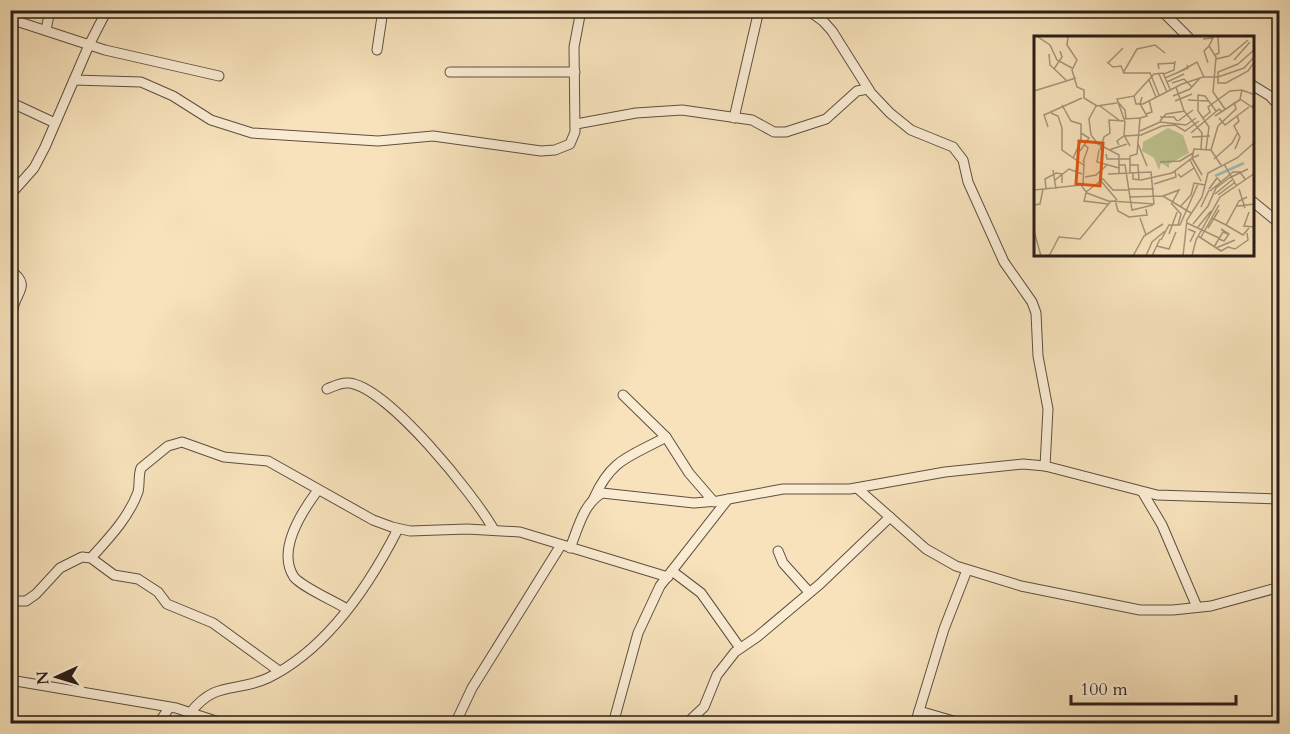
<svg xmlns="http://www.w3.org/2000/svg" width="1290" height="734" font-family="Cardo,serif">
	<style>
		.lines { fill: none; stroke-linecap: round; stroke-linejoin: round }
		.minor-casing { stroke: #5e4f42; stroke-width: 11 }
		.minor { stroke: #faecd3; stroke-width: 9 }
		.inset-river { fill: none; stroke: #a1bcba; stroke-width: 3 }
		.inset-road { fill: none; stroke: #a5947a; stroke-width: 1.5 }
		.view { fill: #df560d; fill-opacity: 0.15; stroke: #df560d; stroke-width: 3 }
		.inset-edge { fill: none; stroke: #2b1e19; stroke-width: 3 }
	</style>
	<rect width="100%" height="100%" fill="#f7e2bb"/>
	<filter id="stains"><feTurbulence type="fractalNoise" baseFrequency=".00333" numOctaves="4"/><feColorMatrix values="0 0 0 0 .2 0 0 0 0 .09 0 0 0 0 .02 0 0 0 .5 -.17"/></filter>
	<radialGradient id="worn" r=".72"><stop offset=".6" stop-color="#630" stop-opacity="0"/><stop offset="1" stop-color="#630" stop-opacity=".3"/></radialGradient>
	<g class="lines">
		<!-- minor casing -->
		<g class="minor-casing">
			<g id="minor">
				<path d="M808 10 823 21 832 31 871 93 890 113 911 130 953 147 963 160 968 182 1004 262 1032 302 1036 313 1038 356 1048 409 1045 466"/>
				<path d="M1161 10 1189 38"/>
				<path d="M10 19 105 50 219 76"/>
				<path d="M46 30 50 10"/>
				<path d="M377 50 383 10"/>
				<path d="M450 72H575"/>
				<path d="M74 80 141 82 173 96 211 120 252 133 378 141 433 136 541 151 555 150 570 144 575 132 574 47 581 10"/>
				<path d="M1252 85 1270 96 1280 107"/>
				<path d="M10 102 55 123"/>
				<path d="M734 118 759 10"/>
				<path d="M576 124 636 113 682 110 752 120 774 132H786L826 119 857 91 868 89"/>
				<path d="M10 195 34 168 45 147 89 45 107 10"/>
				<path d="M1252 201 1280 224"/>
				<path d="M10 270C32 286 16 291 13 309"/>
				<path d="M327 389C334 386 341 382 349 383 388 387 475 496 494 530"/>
				<path d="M623 395 666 437 689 473 714 502"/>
				<path d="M857 488 926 549 956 566 1021 586 1140 610H1173L1211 606 1280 587"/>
				<path d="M318 490C303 510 276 550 294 577 302 587 334 601 347 609"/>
				<path d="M1143 493 1162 525 1197 607"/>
				<path d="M594 498C612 458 630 457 666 437"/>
				<path d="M570 548C578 529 583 504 602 493L694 503 718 501 783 489H850L945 472 1023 464 1045 466 1157 495 1280 499"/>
				<path d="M778 551 783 563 809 592"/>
				<path d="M91 558C109 538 129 517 138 492 140 484 138 476 141 468L168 446 182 442 224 457 268 461 373 520 392 527 410 531 467 529 520 532 668 577"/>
				<path d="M672 571 701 593 740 648"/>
				<path d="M10 601H26L36 594 60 568 82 557 91 558 114 575 138 579 158 592 167 604 213 623 279 671"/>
				<path d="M10 680 176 708 225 724"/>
				<path d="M919 711 964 724"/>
				<path d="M191 712C216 680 236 693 268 678 327 649 369 586 398 529"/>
				<path d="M158 724 169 708"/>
				<path d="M455 724 472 688 561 545"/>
				<path d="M613 724 638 633 660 586 728 499"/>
				<path d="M686 724 704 707 717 675 735 652 757 637 820 584 890 517"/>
				<path d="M915 724 944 629 967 570"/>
			</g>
		</g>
		<!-- minor -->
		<use href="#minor" class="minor"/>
	</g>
	<!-- overview -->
	<g transform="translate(1034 36)">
		<rect width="220" height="220" fill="#f7e2bb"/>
		<path d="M134 92 149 99 155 117 135 128V132L127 127 125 134 120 122 108 115 109 106Z" fill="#bec38f"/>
		<path class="inset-river" d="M181 140 210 127"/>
		<path class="inset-road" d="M4 1 16 9 23 24 38 32M34 1 33 9 43 24 38 34 43 51 50 54V62L63 70 83 67M169 3 179 2 175 10 182 21 179 56 191 73M15 18 16 29 33 45M181 19 185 17 184 1M182 23 195 20 214 4M200 24 216 6M73 26 79 31 87 30 90 37H116L125 59M74 27 89 12M174 27 170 15 175 10M20 33 28 21 26 15M125 33 124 28 140 27M145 36 163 26 170 41M89 37 103 13 121 9 131 17M125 38 133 56M130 38 140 34 141 25M184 41V47H192L214 35 221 25M184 41 210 32 221 20M131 42 154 32 153 29M115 44 122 61M133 46 150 38M138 47 150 43 158 51M142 51 150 75 168 97 167 113M208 54 206 63 218 71 221 67M0 55 42 42M100 60 120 38 129 37 136 53M139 60 156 53 166 42M154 64 174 65M83 65 91 74 92 83M141 65 158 58M28 69 37 85 47 88V105L39 122M62 70 55 83 57 99 64 108 85 119V137M66 70 85 84M17 77 24 80 28 92V114L51 130M112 78 118 76 115 64M181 80 207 63M126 81H140L143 85M106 82 113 80 106 68 108 61M169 82 176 76 174 71 196 55 208 54 221 59M185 82 191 89 215 71M91 85 90 99 96 110M126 85 132 78 151 75M144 85 159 74M14 91 10 79 48 62M106 95 126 86 152 89 162 82M157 97 185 73 188 76M158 101 176 100M104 108 113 130M85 109 83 105 90 100 107 99 128 90 141 89 151 95 165 85M172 113 175 91 164 75V59L171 60 182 75M201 113 206 101 200 90 205 85 203 80M65 114 63 126 85 132M66 114 70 101 76 97 75 84 91 85M75 114 93 108M177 114 184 90 202 73 200 66M46 115 55 102 47 97M72 118 73 123H96M165 119 158 122 168 139M180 123 198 107 204 96M156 124 167 145M49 126 54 112 51 109M126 126 146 125 159 117M190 128 202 149M85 129H91L98 174 119 169M96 129H104L105 144M19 134 22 153M99 136V143L107 144 138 137 158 122 160 113 177 114 187 129M96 137V120L103 118 106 82 90 83 83 63 100 60 102 68H109L148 48 169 41H184V36L204 28 221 13M144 138 147 141 160 132M51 141 62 139 74 128M195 142 214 133M21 144 35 133 48 138M67 145 83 164M120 148 142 141 141 135M49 150 50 125M12 153 11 143 22 137 28 138V147M95 153H120M175 153 183 142 187 146M205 153 211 172M0 154 47 149 53 157 77 166M176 155 199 136H206L211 143M52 156 69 143 79 154H95M52 157 50 165 74 168M181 158 198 144M184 159 200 147M129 160 145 154 138 167M95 161 129 160 157 177M81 164 84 175 95 181 113 179 112 173M137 167 147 178 144 189M0 169 6 168 9 153M203 170 221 168M146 171 157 159 160 147 171 149M167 171 175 154M215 176 210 190 221 191M106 182 112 199M178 182 192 189 205 165 213 161M153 187 185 202M159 188 174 170 182 152 195 142M146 189 164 148M192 189 209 199 215 192M164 191 177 175M174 192 185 174M154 193 161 196 156 206M0 195 7 220M135 198 143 176M164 200 187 215 194 211 201 213 214 204 213 197M167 201 185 169M185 203 190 205 195 198 187 193M127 204 135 189H146M123 210 135 213 142 196M180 211 189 196 194 198M182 212 201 204M15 220 25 201 46 203 77 165 120 168 117 136 74 138M99 220 110 200 129 188M112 220 118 206 131 195M118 220 126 203M149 220 153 184 168 161 174 137 203 122 221 106M158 220 162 204 186 161 221 137"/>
		<path class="view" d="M45 105 69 107 66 150 42 148Z"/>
		<rect width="220" height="220" class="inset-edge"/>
	</g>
	<!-- margin -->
	<rect width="1290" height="734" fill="none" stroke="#f7e2bb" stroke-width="36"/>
	<rect x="12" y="12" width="1266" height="710" fill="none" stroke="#2b1e19" stroke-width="3"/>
	<rect x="18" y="18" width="1254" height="698" fill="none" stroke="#2b1e19" stroke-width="1.5"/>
	<!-- north arrow -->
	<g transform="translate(57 677) rotate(266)" stroke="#faecd3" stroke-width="4.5" paint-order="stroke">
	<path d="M0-4.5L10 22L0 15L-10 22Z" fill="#2b1e19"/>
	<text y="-9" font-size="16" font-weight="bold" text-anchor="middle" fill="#2b1e19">N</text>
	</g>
	<!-- scale -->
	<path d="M1071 695v9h165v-9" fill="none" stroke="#2b1e19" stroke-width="3"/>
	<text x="1080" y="695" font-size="18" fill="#2b1e19" stroke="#faecd3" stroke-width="4.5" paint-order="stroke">100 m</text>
	<rect width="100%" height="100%" filter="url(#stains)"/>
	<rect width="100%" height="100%" fill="url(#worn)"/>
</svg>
